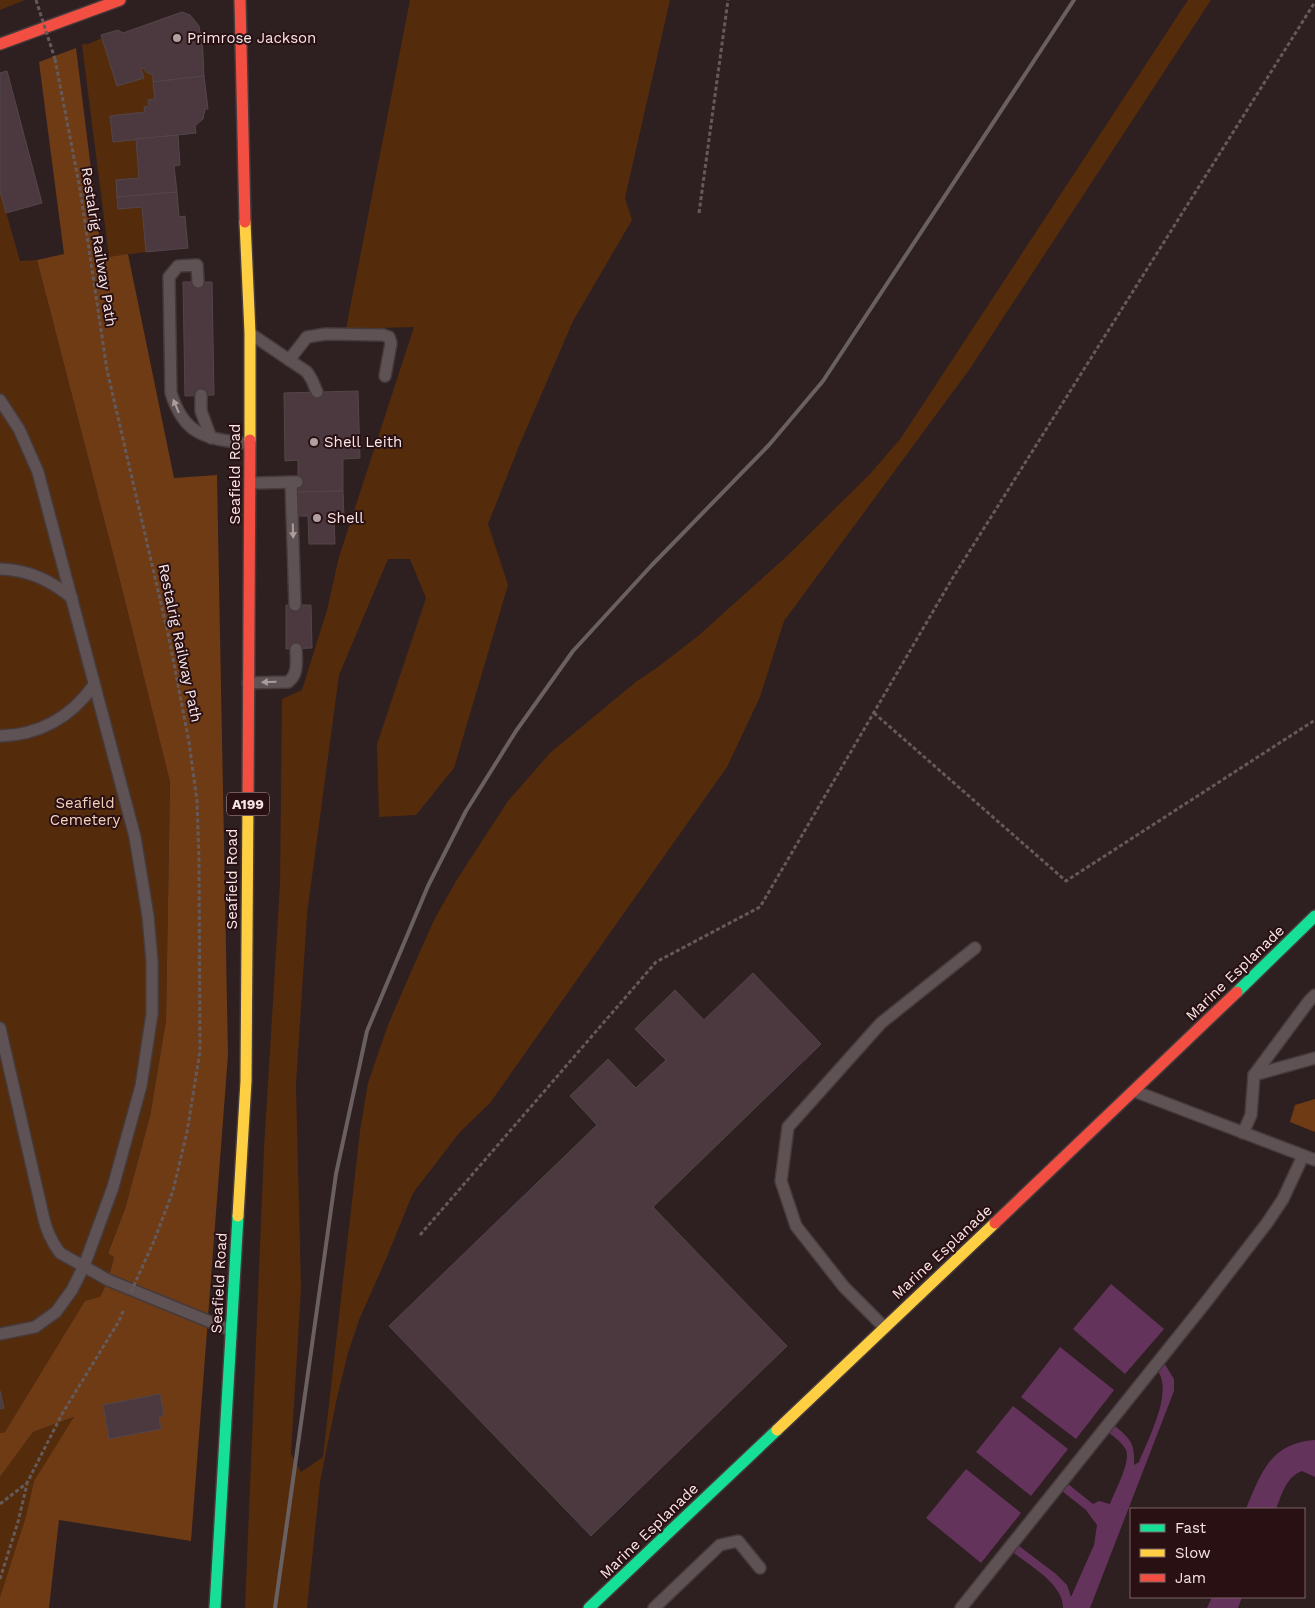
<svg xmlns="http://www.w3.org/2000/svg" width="1315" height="1608" font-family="'Work Sans',sans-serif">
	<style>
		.green { fill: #542c0c }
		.forest { fill: #6e3b14 }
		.water { fill: #64335b }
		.building { fill: #4b393f; stroke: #534649 }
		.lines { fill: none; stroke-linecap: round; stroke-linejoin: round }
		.lane-casing { stroke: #463a3b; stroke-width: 14 }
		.fast-casing { stroke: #463a3b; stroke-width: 14 }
		.slow-casing { stroke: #463a3b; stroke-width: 14 }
		.jam-casing { stroke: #463a3b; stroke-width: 14 }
		.path { stroke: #645a5b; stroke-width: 3; stroke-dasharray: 4 2.5; stroke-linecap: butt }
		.lane { stroke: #5e5254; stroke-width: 11 }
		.fast { stroke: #16e098; stroke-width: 11 }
		.slow { stroke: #ffcf43; stroke-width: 11 }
		.jam { stroke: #f24e42; stroke-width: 11 }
		.rail { stroke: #6a6061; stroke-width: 4 }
		.path-bridge { stroke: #645a5b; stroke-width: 3; stroke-dasharray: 4 2.5; stroke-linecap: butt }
		.oneway { fill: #ab9c9d }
		.poi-dot { fill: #b1a0a1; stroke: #291013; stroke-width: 2 }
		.labels { text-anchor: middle; stroke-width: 4; stroke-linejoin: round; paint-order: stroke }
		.shield { fill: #291013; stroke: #baa5a7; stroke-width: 1 }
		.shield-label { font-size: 14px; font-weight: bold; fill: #f8e5e6 }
		.poi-label { font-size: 15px; fill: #f8e5e6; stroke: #291013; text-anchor: start }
		.street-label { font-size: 15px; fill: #f8e5e6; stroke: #291013 }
		.park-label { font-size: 15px; fill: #f4d1ba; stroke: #291013 }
	</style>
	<rect width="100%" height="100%" fill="#2e1f21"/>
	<!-- green -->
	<g class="green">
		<path d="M0 0H25L0 10Z"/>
		<path d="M410 0H670L625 198 632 220 573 321 519 446 488 524 508 585 454 768 416 815 379 817 377 744 426 598 410 559H388L339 675 307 914 296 1085 301 1288 291 1454 301 1472 323 1457 360 1131 368 1083 388 1025 407 981 434 920 456 881 508 801 550 753 637 681 658 667 698 636 787 556 870 474 901 438 1188 0H1211L969 370 784 621 760 697 727 767 490 1103 460 1132 413 1193 386 1259 359 1320 348 1353 337 1398 320 1482 307 1608H245L264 1149 280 885 282 699 302 690 327 610 339 557 414 327 346 329Z"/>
		<path d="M102 38 141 69 144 68 146 72 153 75 155 99 148 100 149 106 145 107V112L110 116 113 142 136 139 139 178 118 209 142 207 146 252 109 257 82 45 86 43V45Z"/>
		<path d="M0 191 20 261 37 260 119 577 170 782 166 1021 150 1116 125 1209 108 1252 114 1256 108 1280 100 1297 5 1432 0 1433Z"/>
		<path d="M75 1417 34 1481 26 1516 0 1597V1477L33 1432Z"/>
	</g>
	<!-- forest -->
	<g class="forest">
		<path d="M76 48 102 258 128 254 174 478 217 475 228 1055 191 1541 59 1520 49 1608H0V1597L26 1516 34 1481 74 1417 33 1432 0 1477V1433L5 1432 85 1301 100 1297 108 1280 114 1257 108 1253 125 1209 150 1116 166 1021 170 782 119 577 37 260 64 254 39 62Z"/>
		<path d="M1315 1099V1132L1290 1122 1295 1105Z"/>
	</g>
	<!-- water -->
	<g class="water">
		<path d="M1111 1284 1164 1329 1125 1374 1073 1329Z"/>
		<path d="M1060 1347 1114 1390 1076 1439 1021 1397Z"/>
		<path d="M1164 1363 1174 1379V1391L1090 1608H1063C1064 1585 1030 1566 1014 1553L1019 1546 1056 1574 1067 1585 1071 1597 1094 1545 1097 1525 1086 1510 1062 1491 1068 1484 1093 1504 1099 1501 1110 1504C1115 1491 1131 1462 1126 1450 1122 1443 1116 1438 1109 1433L1115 1426C1131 1439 1135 1444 1134 1465L1139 1462C1148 1439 1173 1393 1158 1371Z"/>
		<path d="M1013 1406 1068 1449 1031 1496 976 1452Z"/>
		<path d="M1315 1440V1477L1302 1471C1286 1477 1282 1494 1276 1509H1246C1261 1473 1270 1443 1315 1440Z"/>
		<path d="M966 1469 1021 1513 981 1563 926 1518Z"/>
		<path d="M1212 1597H1242L1238 1608H1207Z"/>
	</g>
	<!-- building -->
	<g class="building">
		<path d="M182 12 190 15 199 26 200 33H202L204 76 153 82V75L146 72 144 68 141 69 144 78 117 86 101 35 118 30 123 33Z"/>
		<path d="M7 71 42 203 6 213 0 191V73Z"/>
		<path d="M204 76 208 109H205L203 119 195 126 196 133 113 142 110 116 145 112 144 107 149 106 148 100 155 99 153 82Z"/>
		<path d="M178 135 180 165 174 166 177 192 117 197 116 180 139 178 136 139Z"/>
		<path d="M177 192 179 217 185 216 188 248 146 252 142 207 118 209 117 197Z"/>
		<path d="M183 282H212L214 395 185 396Z"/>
		<path d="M358 391 360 458 343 459V491L298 492V460L285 461 284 393Z"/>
		<path d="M343 491 344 517 334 518 335 544H309L308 516H299L298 492Z"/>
		<path d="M286 605H311L312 648 286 649Z"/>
		<path d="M753 973 821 1044 653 1207 787 1346 591 1536 389 1326 597 1125 570 1096 608 1059 636 1088 666 1060 635 1029 675 990 704 1020Z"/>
		<path d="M0 1391 4 1408 0 1409Z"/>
		<path d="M160 1394 164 1416 159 1417 161 1429 109 1439 103 1405Z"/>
	</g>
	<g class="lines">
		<!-- lane casing -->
		<g class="lane-casing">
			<g id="lane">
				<path d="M198 282 197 265 178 266 169 277 171 393C185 438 208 438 250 444"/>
				<path d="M251 334 307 372 312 380 317 392"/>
				<path d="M289 360 307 337 326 334 383 335 389 337 391 343 385 376"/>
				<path d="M201 395V411L211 438"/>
				<path d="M0 400 19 429 38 472 135 837 148 916 152 961V1014L141 1086 113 1187 84 1266 72 1290 56 1312 35 1327 0 1334"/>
				<path d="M291 482 295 605"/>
				<path d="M250 483 297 482"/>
				<path d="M0 569C29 570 50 580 72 598"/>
				<path d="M248 683 288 682C299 674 296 661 296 649"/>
				<path d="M0 736C40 735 71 717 94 685"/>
				<path d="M0 1028 43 1215C46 1230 51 1241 60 1253L108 1280 230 1330"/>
				<path d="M1254 1075 1309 1001 1315 995"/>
				<path d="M1134 1091 1315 1160"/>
				<path d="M1243 1133 1251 1115 1254 1075 1315 1058"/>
				<path d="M884 1327 844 1287 796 1226 781 1181 788 1127 881 1023 975 948"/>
				<path d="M654 1608 720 1545 738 1541 760 1568"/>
				<path d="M961 1608 1206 1302 1267 1223 1283 1199 1303 1156"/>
			</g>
		</g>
		<!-- fast casing -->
		<g class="fast-casing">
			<g id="fast">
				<path d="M1237 992 1315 916"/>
				<path d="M215 1608 238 1216"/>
				<path d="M589 1608 777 1430"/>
			</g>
		</g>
		<!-- slow casing -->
		<g class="slow-casing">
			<g id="slow">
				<path d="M245 222 250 333V440"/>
				<path d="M238 1216 246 1081 248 799"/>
				<path d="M777 1430 995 1223"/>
			</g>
		</g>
		<!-- jam casing -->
		<g class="jam-casing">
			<g id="jam">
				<path d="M240 0 245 222"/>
				<path d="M0 44 120 0"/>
				<path d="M248 799 250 440"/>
				<path d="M995 1223 1237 992"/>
			</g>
		</g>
		<!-- path -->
		<g class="path">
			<path d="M55 59 80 189 107 370 169 638 189 742 197 801 199 860 200 1051 187 1132 173 1191 154 1241"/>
			<path d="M699 213 728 0"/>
			<path d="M874 713 1066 881 1315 720"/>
			<path d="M420 1235 656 962 760 907 952 579 1315 2"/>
			<path d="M0 1504 27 1483 62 1414 119 1321 124 1309"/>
			<path d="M0 1579 18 1522 27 1484"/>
		</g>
		<!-- lane -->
		<use href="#lane" class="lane"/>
		<!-- fast -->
		<use href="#fast" class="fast"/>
		<!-- slow -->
		<use href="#slow" class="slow"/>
		<!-- jam -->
		<use href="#jam" class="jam"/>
		<!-- rail -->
		<path class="rail" d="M275 1608 336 1174 367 1031 428 886 466 811 516 731 573 651 651 566 769 445 823 381 1074 0"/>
		<!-- path-bridge -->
		<g class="path-bridge">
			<path d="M36 0 55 59"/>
			<path d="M131 1292 154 1241"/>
		</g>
	</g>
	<!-- one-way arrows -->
	<defs><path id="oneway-solid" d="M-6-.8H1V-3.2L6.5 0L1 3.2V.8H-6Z" transform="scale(1.25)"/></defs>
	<g class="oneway">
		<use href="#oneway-solid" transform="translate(176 406) rotate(-113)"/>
		<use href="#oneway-solid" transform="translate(293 531) rotate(88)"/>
		<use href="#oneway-solid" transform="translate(269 682) rotate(178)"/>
	</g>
	<!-- markers -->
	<g class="poi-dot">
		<circle cx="177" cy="38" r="5"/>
		<circle cx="314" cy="442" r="5"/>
		<circle cx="317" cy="518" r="5"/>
	</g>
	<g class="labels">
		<!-- shield labels -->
		<rect class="shield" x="227" y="792.5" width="42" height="23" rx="4"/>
		<g class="shield-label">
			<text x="248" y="809">A199</text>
		</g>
		<!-- poi labels -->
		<g class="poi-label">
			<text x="187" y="43">Primrose Jackson</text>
			<text x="324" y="447">Shell Leith</text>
			<text x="327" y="523">Shell</text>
		</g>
		<!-- street labels -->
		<g class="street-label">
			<text transform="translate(99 247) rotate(81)" y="5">Restalrig Railway Path</text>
			<text transform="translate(235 474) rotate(-90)" y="5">Seafield Road</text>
			<text transform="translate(180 643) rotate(78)" y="5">Restalrig Railway Path</text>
			<text transform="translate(232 879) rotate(-90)" y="5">Seafield Road</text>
			<text transform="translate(1235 973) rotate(-44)" y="5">Marine Esplanade</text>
			<text transform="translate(942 1252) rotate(-43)" y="5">Marine Esplanade</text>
			<text transform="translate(219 1283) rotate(-87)" y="5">Seafield Road</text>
			<text transform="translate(649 1531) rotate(-44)" y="5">Marine Esplanade</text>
		</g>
		<!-- park labels -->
		<g class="park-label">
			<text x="85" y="808">Seafield<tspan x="85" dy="17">Cemetery</tspan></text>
		</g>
	</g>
	<!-- legend -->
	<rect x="1130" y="1508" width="175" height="90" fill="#291013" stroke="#7c6567"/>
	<rect x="1140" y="1524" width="25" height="8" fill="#16e098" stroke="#7c6567"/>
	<text x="1175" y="1533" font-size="15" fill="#f8e5e6">Fast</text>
	<rect x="1140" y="1549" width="25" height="8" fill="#ffcf43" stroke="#7c6567"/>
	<text x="1175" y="1558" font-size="15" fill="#f8e5e6">Slow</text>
	<rect x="1140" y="1574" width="25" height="8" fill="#f24e42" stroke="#7c6567"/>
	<text x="1175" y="1583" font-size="15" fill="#f8e5e6">Jam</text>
</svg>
